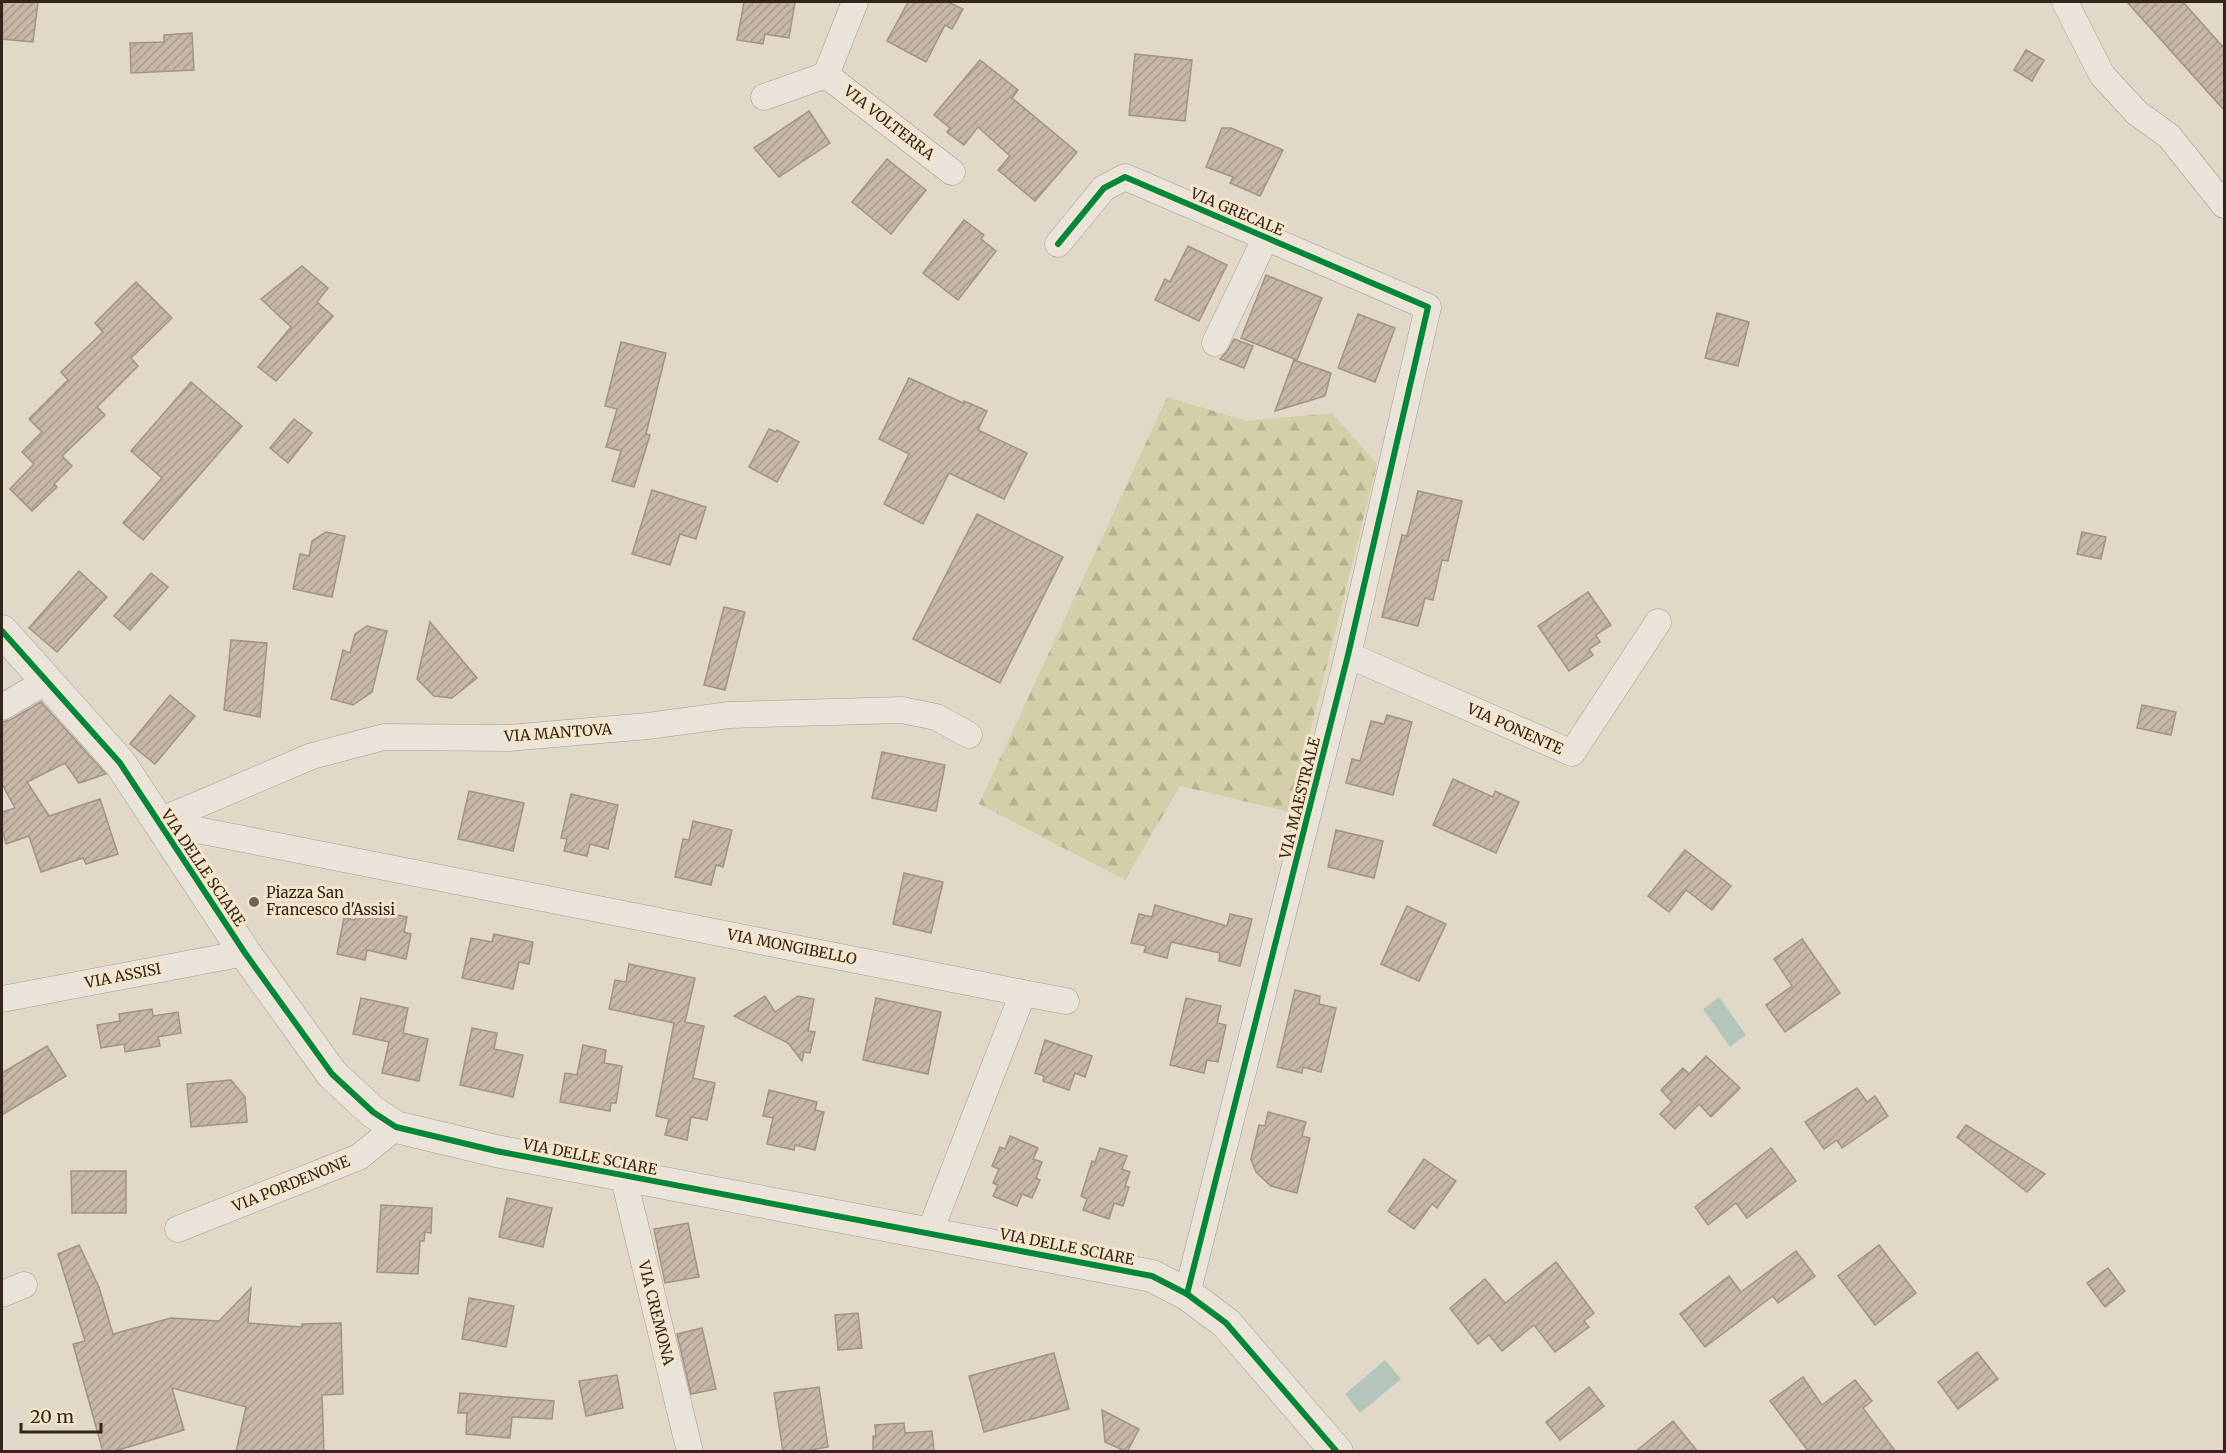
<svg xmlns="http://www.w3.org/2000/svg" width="2226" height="1453" font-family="Merriweather,serif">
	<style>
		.forest { fill: url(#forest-firs) }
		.water { fill: #b4c6b9 }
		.building { fill: url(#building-hatch); stroke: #a19387; stroke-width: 1.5 }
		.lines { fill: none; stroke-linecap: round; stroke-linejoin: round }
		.minor-casing { stroke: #a69d91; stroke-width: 27 }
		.tertiary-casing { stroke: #a69d91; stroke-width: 33 }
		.minor { stroke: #eae3d9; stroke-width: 26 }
		.tertiary { stroke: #eae3d9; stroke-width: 32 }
		.cycleway-casing { stroke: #f5e6cb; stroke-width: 10 }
		.cycleway { stroke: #00873e; stroke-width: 6 }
		.poi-dot { fill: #706457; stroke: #f5e6cb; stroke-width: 2 }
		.labels { text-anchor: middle; stroke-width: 6; stroke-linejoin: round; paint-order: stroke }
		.street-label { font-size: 15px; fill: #33251b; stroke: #f5e6cb }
		.poi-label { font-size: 15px; fill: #33251b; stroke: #f5e6cb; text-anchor: start }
	</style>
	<defs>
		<pattern id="forest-firs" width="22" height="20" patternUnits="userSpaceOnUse" patternTransform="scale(1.5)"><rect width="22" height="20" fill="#d3d0a9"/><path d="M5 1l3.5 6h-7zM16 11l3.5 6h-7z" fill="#b6b291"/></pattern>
		<pattern id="building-hatch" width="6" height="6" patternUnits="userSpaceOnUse" patternTransform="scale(1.5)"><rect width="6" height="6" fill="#c5b6a8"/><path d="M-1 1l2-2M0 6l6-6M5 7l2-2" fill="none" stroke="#aa9c90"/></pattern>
	</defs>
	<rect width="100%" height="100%" fill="#e2d8c7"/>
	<!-- forest -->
	<path class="forest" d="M1167 397 1247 421 1332 413 1377 464 1290 812 1180 786 1125 880 979 804Z"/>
	<!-- water -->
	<g class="water">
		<path d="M1719 997 1746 1035 1730 1047 1703 1009Z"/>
		<path d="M1385 1360 1401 1379 1360 1413 1345 1394Z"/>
	</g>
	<!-- building -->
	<g class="building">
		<path d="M2 2H38L33 42 2 39Z"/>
		<path d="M744 2H795L789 38 765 34 763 44 737 40Z"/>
		<path d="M908 2H948L963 9 952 29 945 25 926 62 887 41Z"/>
		<path d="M2127 2H2183L2224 48V110Z"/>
		<path d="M192 33 194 70 131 73 130 43 164 42V35Z"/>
		<path d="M2026 50 2044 60 2032 81 2014 70Z"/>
		<path d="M1135 54 1192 60 1185 121 1129 115Z"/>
		<path d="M980 60 1018 90 1012 98 1077 152 1035 201 998 170 1010 156 978 127 964 145 947 132 950 128 934 115Z"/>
		<path d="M809 111 830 143 779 177 754 148Z"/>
		<path d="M1222 128H1231L1283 150 1260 196 1230 183 1233 177 1206 167Z"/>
		<path d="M887 159 926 190 891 234 852 202Z"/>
		<path d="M964 220 984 235 981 239 996 251 958 300 923 273Z"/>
		<path d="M1188 246 1227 265 1199 321 1155 300 1165 279 1170 282Z"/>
		<path d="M302 266 328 288 317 302 333 316 276 381 258 367 291 327 261 299Z"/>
		<path d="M1266 275 1322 298 1297 360 1241 338Z"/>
		<path d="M136 282 172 318 131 358 138 366 97 407 105 415 62 456 72 466 54 484 57 487 32 511 10 489 34 464 22 452 42 432 29 419 68 380 61 372 103 332 95 323Z"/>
		<path d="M1717 313 1749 322 1738 366 1705 358Z"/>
		<path d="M1358 314 1395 328 1375 382 1338 368Z"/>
		<path d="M1234 339 1253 346 1244 368 1220 359 1228 350Z"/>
		<path d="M621 342 666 353 646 434 650 435 634 487 612 481 621 451 606 447 617 409 605 406Z"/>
		<path d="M1294 360 1331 373 1325 396 1275 411Z"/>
		<path d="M909 378 963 403 964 401 987 411 978 430 1027 453 1004 499 949 473 923 524 884 504 909 454 879 439Z"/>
		<path d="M191 382 242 426 143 540 123 523 162 478 131 451Z"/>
		<path d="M294 419 312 433 288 463 270 448Z"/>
		<path d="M769 429 776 432 777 430 799 442 777 482 749 467Z"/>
		<path d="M652 490 706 507 696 539 680 534 670 565 632 554Z"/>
		<path d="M1418 491 1462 501 1448 561 1442 560 1433 600 1425 598 1418 626 1382 617 1402 535 1407 536Z"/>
		<path d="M977 514 1063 557 1000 683 913 639Z"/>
		<path d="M326 532 345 536 332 597 293 589 300 554 309 556 312 541Z"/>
		<path d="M2082 532 2106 537 2101 559 2077 554Z"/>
		<path d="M79 571 107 597 57 652 29 628Z"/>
		<path d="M151 573 168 587 130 630 114 616Z"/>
		<path d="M1588 592 1611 625 1596 635 1600 642 1589 649 1593 655 1569 671 1538 626Z"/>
		<path d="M724 607 745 612 725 690 704 685Z"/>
		<path d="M430 622 477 678 452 698 434 696 417 679Z"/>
		<path d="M367 626 387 631 372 692 353 705 331 699 343 650 350 653 355 634Z"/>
		<path d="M231 640 267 643 260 717 224 710Z"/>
		<path d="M170 695 195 716 155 764 130 744Z"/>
		<path d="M41 702 106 774 79 783 65 763 27 782 49 816 100 799 118 854 86 864 83 858 41 872 29 836 6 844 2 829V812L15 808 2 784V722L10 720Z"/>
		<path d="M2142 705 2176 712 2171 735 2137 728Z"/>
		<path d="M1387 715 1412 722 1393 795 1346 783 1352 759 1360 761 1371 721 1384 724Z"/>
		<path d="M882 752 945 765 936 811 872 798Z"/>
		<path d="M1453 779 1493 797 1495 791 1519 802 1496 853 1433 825Z"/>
		<path d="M469 791 524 803 513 851 458 839Z"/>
		<path d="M571 794 618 805 608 849 590 844 587 856 564 851 567 839 561 838Z"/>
		<path d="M693 821 732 830 723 867 716 865 711 885 675 877 683 839 689 840Z"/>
		<path d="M1336 830 1383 841 1374 878 1328 867Z"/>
		<path d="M1685 850 1731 886 1712 910 1686 890 1669 912 1648 896Z"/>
		<path d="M904 873 943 882 931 933 893 924Z"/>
		<path d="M1155 905 1227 926 1230 914 1252 919 1240 966 1219 961 1220 953 1171 942 1167 958 1144 952 1146 946 1131 943 1139 914 1152 917Z"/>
		<path d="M1407 906 1446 924 1419 981 1381 964Z"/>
		<path d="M373 910 407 917 404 932 411 934 406 959 367 950 365 960 337 954 344 918 354 920 363 912H372Z"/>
		<path d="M494 934 533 942 529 964 519 962 513 989 462 978 471 938 492 942Z"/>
		<path d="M1802 939 1840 993 1785 1032 1766 1005 1792 986 1774 959Z"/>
		<path d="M629 964 695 978 685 1022 704 1026 693 1078 715 1083 707 1120 691 1117 687 1140 665 1135 669 1119 656 1116 674 1023 609 1009 615 980 626 982Z"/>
		<path d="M1295 990 1320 996 1319 1004 1336 1008 1321 1072 1303 1067 1302 1073 1277 1067Z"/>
		<path d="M765 996 775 1012 798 996 814 999 808 1031 815 1032 810 1053 804 1052 802 1061 788 1043 734 1016Z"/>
		<path d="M361 998 408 1008 403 1033 428 1039 419 1081 382 1073 389 1042 353 1034Z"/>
		<path d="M876 998 941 1012 928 1074 863 1060Z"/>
		<path d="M1186 998 1221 1006 1217 1023 1226 1025 1218 1062 1207 1060 1204 1073 1170 1065Z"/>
		<path d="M152 1009 153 1016 178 1012 181 1033 158 1037 160 1046 125 1052 124 1044 101 1048 97 1025 120 1021 119 1014Z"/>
		<path d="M472 1028 497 1033 494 1049 523 1055 513 1097 460 1085Z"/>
		<path d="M1045 1040 1092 1056 1085 1077 1075 1073 1069 1090 1043 1081 1044 1076 1035 1073Z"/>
		<path d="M583 1045 606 1050 604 1063 622 1066 616 1103H611L610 1111 560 1102 565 1073 577 1075Z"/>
		<path d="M47 1046 66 1076 2 1115V1073Z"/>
		<path d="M1706 1056 1740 1088 1711 1117 1699 1104 1675 1129 1660 1114 1672 1102 1661 1090 1683 1068 1689 1074Z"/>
		<path d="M231 1080 245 1097 247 1122 191 1127 187 1084Z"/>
		<path d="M1857 1088 1867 1102 1875 1096 1888 1116 1842 1148 1837 1140 1824 1149 1805 1122Z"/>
		<path d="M769 1090 817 1102 815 1110 824 1112 815 1150 795 1145 794 1150 767 1144 773 1118 763 1116Z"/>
		<path d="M1268 1112 1306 1122 1302 1136 1310 1138 1297 1193 1271 1186 1256 1172 1251 1159 1259 1125 1265 1126Z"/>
		<path d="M1966 1125 2045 1174 2027 1192 1957 1137Z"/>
		<path d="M1010 1136 1038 1148 1033 1159 1042 1162 1036 1178 1040 1180 1032 1198 1022 1194 1017 1206 993 1196 998 1185 993 1183 999 1169 992 1166 1000 1147 1005 1149Z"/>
		<path d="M1100 1148 1127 1156 1122 1169 1130 1172 1125 1186 1129 1187 1123 1206 1114 1203 1109 1219 1083 1210 1087 1199 1081 1196 1092 1161 1095 1162Z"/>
		<path d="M1771 1148 1796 1181 1747 1218 1736 1203 1708 1225 1695 1207Z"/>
		<path d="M1424 1159 1456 1181 1437 1208 1432 1204 1414 1229 1388 1211Z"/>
		<path d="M71 1171H126V1213H72Z"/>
		<path d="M507 1198 552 1208 543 1247 499 1237Z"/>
		<path d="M381 1205 432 1208 431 1233 425 1232 424 1241H420L418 1274 377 1272Z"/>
		<path d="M688 1223 699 1277 665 1283 654 1229Z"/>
		<path d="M79 1245 99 1287 113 1334 171 1318 219 1321 251 1288 248 1323 302 1327V1324L341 1323 343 1394 322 1395 324 1452H236L246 1407 172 1388 184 1430 112 1452H103L73 1344 85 1341 58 1254Z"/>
		<path d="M1879 1245 1916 1293 1875 1325 1838 1276Z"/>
		<path d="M1796 1251 1815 1276 1778 1303 1773 1296 1705 1347 1680 1314 1729 1276 1741 1292Z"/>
		<path d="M1556 1262 1594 1313 1584 1321 1589 1327 1555 1352 1534 1325 1502 1351 1489 1335 1478 1344 1450 1308 1485 1279 1505 1303Z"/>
		<path d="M2108 1268 2125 1291 2105 1307 2087 1283Z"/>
		<path d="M469 1298 514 1306 506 1347 462 1339Z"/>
		<path d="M858 1313 862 1348 838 1350 835 1315Z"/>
		<path d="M702 1328 716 1389 691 1394 677 1334Z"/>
		<path d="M1977 1352 1998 1379 1958 1409 1938 1382Z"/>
		<path d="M1054 1353 1069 1409 984 1432 969 1376Z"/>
		<path d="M617 1375 623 1408 586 1416 579 1381Z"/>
		<path d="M1803 1377 1822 1405 1855 1380 1872 1401 1863 1408 1896 1452H1809L1770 1401Z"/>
		<path d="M819 1387 828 1447 801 1452H783L774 1393Z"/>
		<path d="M1589 1387 1604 1406 1560 1440 1546 1422Z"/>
		<path d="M460 1393 554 1401 552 1419 512 1417 510 1438 466 1434 467 1413H458Z"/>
		<path d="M1102 1410 1139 1429 1127 1452 1105 1442Z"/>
		<path d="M1673 1421 1698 1452H1635Z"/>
		<path d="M904 1423 905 1433 932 1431 934 1452H873V1436H876L875 1425Z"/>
	</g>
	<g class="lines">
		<!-- minor casing -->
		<g class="minor-casing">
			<g id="minor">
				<path d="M2065 2 2102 75 2137 113 2169 136 2224 205"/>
				<path d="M826 75 952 172"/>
				<path d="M764 97 826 75 855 2"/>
				<path d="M1058 244 1104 188 1125 177 1428 307 1348 655 1187 1294"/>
				<path d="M1215 343 1266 237"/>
				<path d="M1348 655 1572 753 1658 622"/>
				<path d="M2 707 47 681"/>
				<path d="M157 822 1023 993 929 1234"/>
				<path d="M157 822 312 756 384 737 508 738 648 726 729 715 902 710 936 717 969 735"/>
				<path d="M1023 993 1066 1001"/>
				<path d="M2 999 245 953"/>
				<path d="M623 1175 690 1452"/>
				<path d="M178 1229 359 1157 396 1127"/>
				<path d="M2 1294 24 1285"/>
			</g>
		</g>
		<!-- tertiary casing -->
		<g class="tertiary-casing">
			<path id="tertiary" d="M2 631 120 763 245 953 332 1074 373 1112 396 1127 496 1151 1152 1276 1187 1294 1226 1323 1337 1452"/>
		</g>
		<!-- minor -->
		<use href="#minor" class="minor"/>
		<!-- tertiary -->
		<use href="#tertiary" class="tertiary"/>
		<!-- cycleway casing -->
		<g class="cycleway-casing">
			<g id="cycleway">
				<path d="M1058 244 1104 188 1125 177 1428 307 1348 655 1187 1294"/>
				<path d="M2 631 120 763 245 953 332 1074 373 1112 396 1127 496 1151 1152 1276 1187 1294 1226 1323 1337 1452"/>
			</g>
		</g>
		<!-- cycleway -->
		<use href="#cycleway" class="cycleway"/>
	</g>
	<!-- markers -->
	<circle class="poi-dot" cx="254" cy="902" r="6"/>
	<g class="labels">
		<!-- street labels -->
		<g class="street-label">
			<text transform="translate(889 123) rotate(38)" y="5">VIA VOLTERRA</text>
			<text transform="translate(1237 212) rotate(23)" y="5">VIA GRECALE</text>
			<text transform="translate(1515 729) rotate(24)" y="5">VIA PONENTE</text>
			<text transform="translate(558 733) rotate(-4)" y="5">VIA MANTOVA</text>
			<text transform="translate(1300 798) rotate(-76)" y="5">VIA MAESTRALE</text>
			<text transform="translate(203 868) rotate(56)" y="5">VIA DELLE SCIARE</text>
			<text transform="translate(792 947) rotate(11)" y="5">VIA MONGIBELLO</text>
			<text transform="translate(123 976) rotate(-11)" y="5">VIA ASSISI</text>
			<text transform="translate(590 1157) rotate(11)" y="5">VIA DELLE SCIARE</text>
			<text transform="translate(291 1184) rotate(-22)" y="5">VIA PORDENONE</text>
			<text transform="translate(1067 1247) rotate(11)" y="5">VIA DELLE SCIARE</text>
			<text transform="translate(656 1313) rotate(76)" y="5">VIA CREMONA</text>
		</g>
		<!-- poi labels -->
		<g class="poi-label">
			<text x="266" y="898">Piazza San<tspan x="266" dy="17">Francesco d'Assisi</tspan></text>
		</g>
	</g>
	<!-- border -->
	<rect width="2226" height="1453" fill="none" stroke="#33251b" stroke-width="6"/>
	<!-- scale -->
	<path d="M21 1423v9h80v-9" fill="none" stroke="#33251b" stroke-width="3"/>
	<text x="30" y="1423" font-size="18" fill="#33251b" stroke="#f5e6cb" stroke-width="4.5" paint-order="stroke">20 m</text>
</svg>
